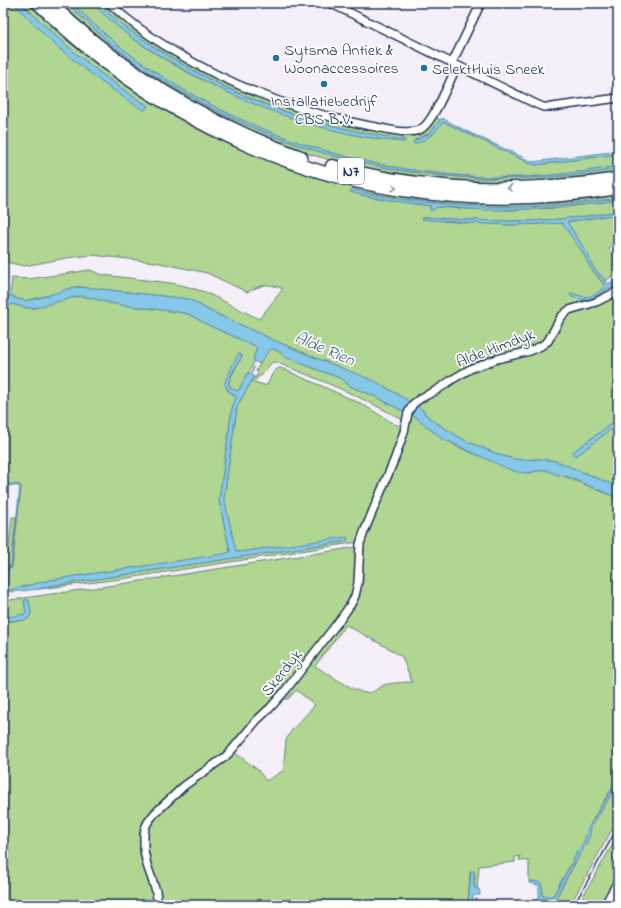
<svg xmlns="http://www.w3.org/2000/svg" width="621" height="908" font-family="'Indie Flower',sans-serif">
	<style>
		.green { fill: #b0d691; stroke: #668278; fill-rule: evenodd }
		.water { fill: #86c8e7; stroke: #5b8bb0 }
		.lines { fill: none; stroke-linecap: round; stroke-linejoin: round }
		.stream { stroke: #5b8bb0; stroke-width: 1.5 }
		.minor-casing { stroke: #1b2f5e; stroke-width: 10 }
		.tertiary-casing { stroke: #1b2f5e; stroke-width: 12 }
		.trunk-casing { stroke: #1b2f5e; stroke-width: 15 }
		.minor { stroke: #fff; stroke-width: 7 }
		.tertiary { stroke: #fff; stroke-width: 9 }
		.trunk { stroke: #fff; stroke-width: 12 }
		.rail { stroke: #1b2f5e; stroke-width: 1.5 }
		.oneway { stroke: #8d97ae }
		.poi-dot { fill: #1f6fb2; stroke: #fff; stroke-width: 1.5 }
		.labels { text-anchor: middle; stroke-width: 3.5; stroke-linejoin: round; paint-order: stroke }
		.shield { fill: #fff; stroke: #5f6d8e; stroke-width: 1 }
		.shield-label { font-size: 15px; font-weight: bold; fill: #1b2f5e }
		.poi-label { font-size: 16px; fill: #1b2f5e; stroke: #fff; text-anchor: start }
		.street-label { font-size: 16px; fill: #1b2f5e; stroke: #fff }
		.water-label { font-size: 17px; font-style: italic; fill: #3b5d87; stroke: #fff }
	</style>
	<rect width="100%" height="100%" fill="#f4eff8"/>
	<filter id="ink" filterUnits="userSpaceOnUse"><feTurbulence type="fractalNoise" baseFrequency=".025" numOctaves="2"/><feDisplacementMap in="SourceGraphic" scale="8" xChannelSelector="R" yChannelSelector="G"/><feConvolveMatrix kernelMatrix="1 2 1 2 8 2 1 2 1" color-interpolation-filters="sRGB"/></filter>
	<g filter="url(#ink)">
		<!-- green -->
		<g class="green">
			<path d="M3 3H13L56 46 146 109 148 106C124 91 102 75 80 57 59 41 41 21 21 3H28L64 38 77 48 125 85 150 101 190 123 289 165 531 202H549L573 200 584 197 618 192V198C553 208 489 210 424 202 400 199 375 196 352 189L350 192C376 199 403 202 430 206H431L430 210H433L436 207 466 209 513 210 560 208 618 200V211C571 220 522 223 474 220 458 220 441 218 425 217L422 219 468 223 512 225 562 223 582 251 590 267 605 286C601 290 593 298 586 297 582 297 578 295 574 294L572 297 590 299 618 281V288L597 299 576 305 544 341 530 348 489 358 469 366 411 404C404 397 394 393 386 387L278 342 208 310 195 302 188 299 83 287H74L58 293 24 301 18 299 10 295 12 278 29 279 90 270 103 275 171 283 185 286 205 292 259 319 283 289C266 282 263 285 247 292L207 273 155 262 92 255 67 258 24 266 6 262 3 260Z"/>
			<path d="M60 3H67C87 22 106 41 128 57 152 75 177 89 202 103 330 172 475 193 618 169V174L599 178 494 184 416 179 344 164 302 152 257 135 179 97 108 47Z"/>
			<path d="M71 3H92C105 15 117 27 131 37 181 73 237 99 295 118 306 122 318 126 329 129 354 135 379 140 404 142L405 141 404 140C379 136 354 131 330 125 260 107 193 75 135 34 121 25 110 14 97 3H106L115 12 248 92 409 135 435 117 440 120C433 131 427 135 414 140L419 142 432 135 442 123 444 122 529 163 536 165 618 154V166C569 175 518 180 467 176 347 168 228 127 131 55 109 39 91 21 71 3Z"/>
			<path d="M618 214V242L608 248 618 261V271L606 281 593 267 587 253 567 222Z"/>
			<path d="M83 296 115 304 185 313 192 316 208 325 255 346 257 348 253 359 255 360 248 374 247 373 239 391H237L231 388 229 384 230 379 242 356 225 382 227 390 236 397 232 409 219 500 230 552 227 554 50 580 11 590 10 591 6 592 8 569V568H12L21 486 3 483V309L12 304 27 308H34L75 297Z"/>
			<path d="M618 296V419L573 452 576 456 618 424V487L556 461 538 459 519 460 502 456 464 440 435 422 427 416 423 410 415 406 465 374 551 340 564 320 569 314 594 307Z"/>
			<path d="M270 349C277 349 281 353 287 358L342 379 350 386 376 397 403 411H406L403 420C362 397 319 379 275 362H272L261 376 258 377 254 382 264 385H267C271 378 272 369 281 368L362 404 396 425H402L392 457 377 490 358 542 121 579 39 589 50 586 347 541 348 538 239 552H237L235 550 224 498 237 407 240 401 254 377H256L258 373 256 371C260 364 263 355 270 349Z"/>
			<path d="M411 414 424 423 432 431 456 446 475 454 528 473 537 471 546 470 561 475 618 498V779C608 795 596 811 589 828 585 836 585 846 577 850V853L552 897 542 896V886L540 882 529 881V861L519 860 520 856 515 857V862L479 866 477 889 475 888 474 885 475 874 470 872 468 905H159L148 864 145 832 152 820 187 788 234 752 258 770 266 781 283 771 286 740 292 730 315 705 296 690 288 699H280L352 606 362 546ZM346 625 390 649 402 657 412 682C405 682 390 683 384 685 378 688 374 693 367 693 358 694 325 672 315 666Z"/>
			<path d="M12 517H16L11 566H7Z"/>
			<path d="M357 547C356 567 356 585 348 603L283 689 256 717 239 737 219 759 143 825C138 837 139 854 143 866 146 872 149 877 151 883 153 891 154 897 155 905H3V619L4 621 6 620 3 611V602L10 600 115 585ZM25 600H28L29 601 31 613 29 618 25 620 10 621 25 614 26 613 24 601Z"/>
			<path d="M618 783V819L570 905H552L589 838 591 828Z"/>
			<path d="M618 835V877L603 905H578Z"/>
		</g>
		<!-- water -->
		<g class="water">
			<path d="M13 3H21C36 17 51 32 66 45 92 67 119 88 148 106L146 109 144 110 135 105 100 81 56 46Z"/>
			<path d="M67 3H71C91 21 109 39 131 55 228 127 347 168 467 176 518 180 569 175 618 166V169C475 193 330 172 202 103 177 89 152 75 128 57 106 41 87 22 67 3Z"/>
			<path d="M92 3H97C110 14 121 25 135 34 193 75 260 108 330 125 354 131 380 136 405 140V141L404 142C327 135 251 108 183 69 166 59 148 49 131 37 117 27 105 15 92 3Z"/>
			<path d="M442 118 466 131 533 162 618 151V154L536 165 529 163 444 122 442 123C435 133 426 141 414 144L413 142C418 138 424 137 428 134 434 129 437 123 442 118Z"/>
			<path d="M352 189C375 196 399 199 424 202 490 210 552 208 618 198V200C573 207 531 210 486 210 469 209 453 207 437 207L433 210H430L431 206H430C403 202 376 199 350 192Z"/>
			<path d="M618 211V214L567 222 587 253 593 267 607 283H610L618 278V281C610 286 594 301 584 300 580 300 576 298 572 297L570 294V293C576 294 581 297 586 297 593 297 602 290 605 285L590 267 582 251 562 223 512 225 468 223 421 219 425 217C441 218 458 220 474 220 522 223 571 220 618 211Z"/>
			<path d="M74 287 93 288 188 299 195 302 208 310 278 342 311 356 375 381 407 400 411 404 420 408 423 411 427 416 435 422 464 440 502 456 519 460 538 459 556 461 618 487V498L568 477 561 475H557L546 470 537 471 528 473 517 472 506 468 441 438C429 429 419 418 405 410L403 411 376 397 350 386 342 379 287 358C271 344 270 347 260 364L254 361 255 360 253 359 257 348 255 346 208 325 192 316 185 313 115 304 83 296 75 297 34 308H27L12 304 3 309V297L10 295C13 297 17 299 21 300 31 303 63 290 74 287Z"/>
			<path d="M238 354H240L242 356C239 362 226 380 229 386 231 389 235 390 238 391L239 390 247 373 251 374 254 377 240 401 237 407 224 498 236 551 239 552 347 537 348 538 347 541 50 586 39 589 11 592 10 590 50 580 224 554 230 552 219 500 232 409 236 397C230 390 223 390 226 379Z"/>
			<path d="M618 419V424L576 456 573 454V452Z"/>
			<path d="M3 483 20 485 21 486 12 567 8 568 7 586H5L7 567 11 566 20 487 18 486 3 485Z"/>
			<path d="M25 600H29V601L31 613 29 618 25 620 9 621 8 617H9L25 614 26 612 24 601Z"/>
			<path d="M618 779V783L591 828 589 838 587 842 564 882 552 905H548L550 900V899H540L539 898V885L529 883V881L540 882 542 886V896H553L577 854 576 852 577 850C584 846 586 836 588 829Z"/>
			<path d="M471 871H474V885L475 888 479 889 480 893V895H475L473 897 472 905H468Z"/>
		</g>
		<g class="lines">
			<!-- stream -->
			<path class="stream" d="M251 374 254 367"/>
			<!-- minor casing -->
			<g class="minor-casing">
				<g id="minor">
					<path d="M109 3C129 22 152 38 175 52 236 88 301 113 370 126 385 128 408 136 421 129 433 123 450 80 457 66"/>
					<path d="M330 3 536 104 543 107H552L618 98"/>
					<path d="M452 63 481 3"/>
					<path d="M158 905 156 891 147 865 144 850V835L145 828 148 822 154 814 184 786 225 757 231 751 257 720 270 708 285 691 342 617 351 604 355 596 358 583 360 544 364 532 395 458 404 432 408 413 413 404 421 398 437 390 453 379 472 368 497 359 530 351 541 346 548 341 561 317 569 310 596 302 618 291"/>
				</g>
			</g>
			<!-- tertiary casing -->
			<g class="tertiary-casing">
				<path id="tertiary" d="M606 905 618 883"/>
			</g>
			<!-- trunk casing -->
			<g class="trunk-casing">
				<g id="trunk">
					<path d="M38 3C62 26 86 48 112 67 194 128 296 173 396 189 469 201 545 200 618 188"/>
					<path d="M50 3C107 58 173 102 244 134 263 143 282 150 301 157"/>
					<path d="M332 166C407 187 490 193 567 185 584 184 601 182 618 179"/>
				</g>
			</g>
			<!-- minor -->
			<use href="#minor" class="minor"/>
			<!-- tertiary -->
			<use href="#tertiary" class="tertiary"/>
			<!-- trunk -->
			<use href="#trunk" class="trunk"/>
			<!-- rail -->
			<path class="rail" d="M574 905 618 827"/>
		</g>
		<!-- one-way arrows -->
		<defs><path id="oneway-chevron" d="M-2-3.5L2.5 0L-2 3.5" fill="none" stroke-width="1.6" stroke-linecap="round" stroke-linejoin="round"/></defs>
		<g class="oneway">
			<use href="#oneway-chevron" transform="translate(394 188) rotate(10)"/>
			<use href="#oneway-chevron" transform="translate(510 188) rotate(180)"/>
		</g>
	</g>
	<!-- markers -->
	<g class="poi-dot">
		<circle cx="276" cy="58" r="4"/>
		<circle cx="424" cy="68" r="4"/>
		<circle cx="324" cy="84" r="4"/>
	</g>
	<g class="labels">
		<!-- shield labels -->
		<rect class="shield" x="338" y="158" width="26" height="26" rx="3"/>
		<g class="shield-label">
			<text x="351" y="176">N7</text>
		</g>
		<!-- poi labels -->
		<g class="poi-label">
			<text x="284" y="55">Sytsma Antiek &amp;<tspan x="284" dy="18">Woonaccessoires</tspan></text>
			<text x="432" y="74">SelektHuis Sneek</text>
			<text x="324" y="106" text-anchor="middle">Installatiebedrijf<tspan x="324" dy="18">CBS B.V.</tspan></text>
		</g>
		<!-- street labels -->
		<g class="street-label">
			<text transform="translate(495 347) rotate(-21)" y="6">Alde Himdyk</text>
			<text transform="translate(281 672) rotate(-51)" y="6">Skerdyk</text>
		</g>
		<!-- water labels -->
		<g class="water-label">
			<text transform="translate(325 348) rotate(23)" y="6">Alde Rien</text>
		</g>
	</g>
	<!-- margin -->
	<rect width="621" height="908" fill="none" stroke="#fff" stroke-width="16"/>
	<rect x="8" y="8" width="605" height="892" fill="none" stroke="#1b2f5e" stroke-width="1.5" filter="url(#ink)"/>
</svg>
